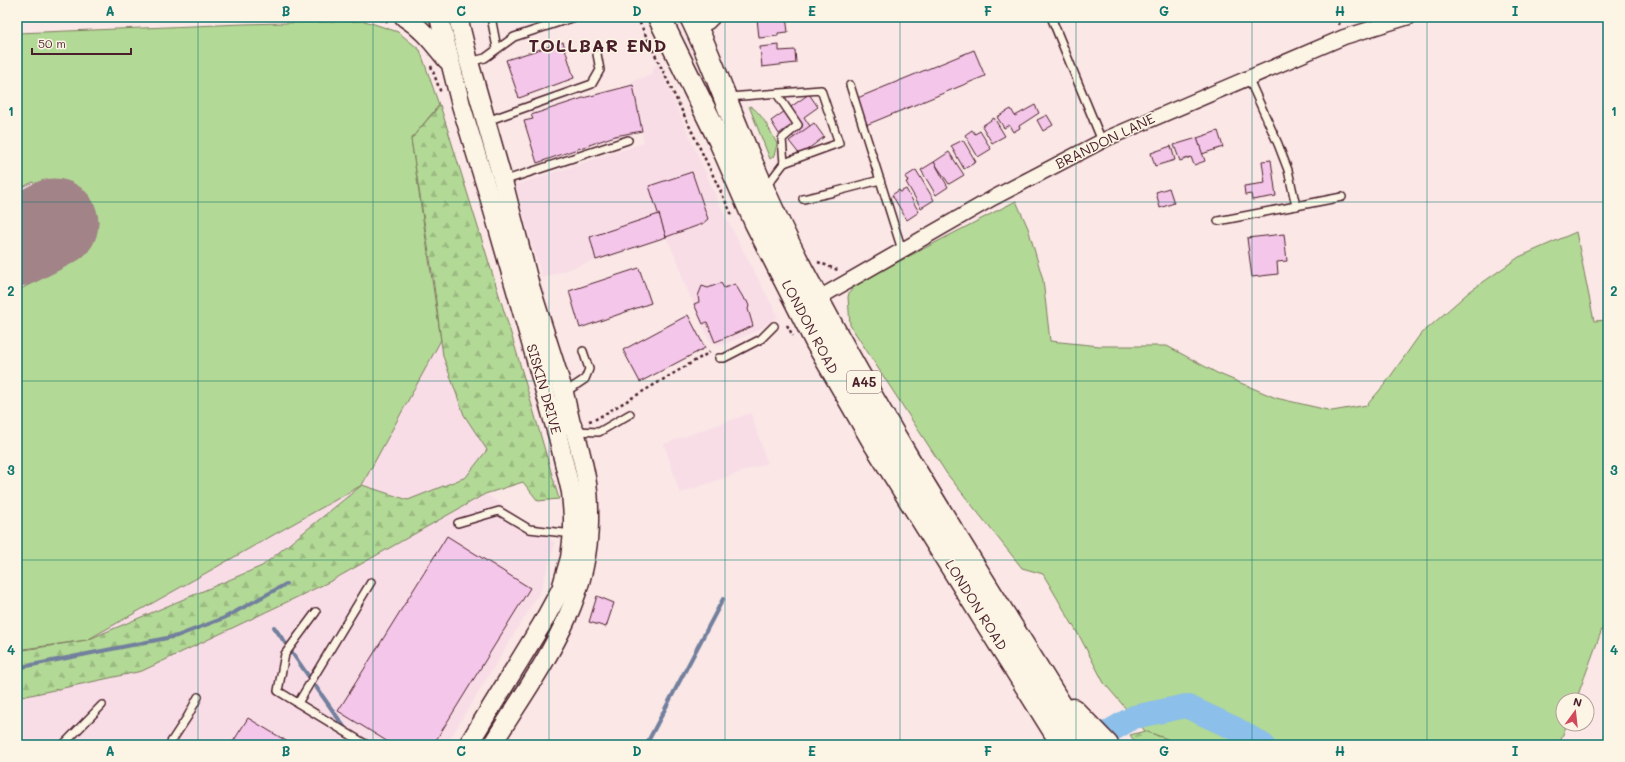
<svg xmlns="http://www.w3.org/2000/svg" width="1625" height="762" font-family="Mali,sans-serif">
	<style>
		.built { fill: #f8dde7 }
		.grass { fill: #b2d995; stroke: #7e7c60 }
		.forest { fill: url(#forest-firs); stroke: #7e7c60 }
		.lines { fill: none; stroke-linecap: round; stroke-linejoin: round }
		.stream { stroke: #727f9d; stroke-width: 4 }
		.river { stroke: #8cbfe9; stroke-width: 24 }
		.runway { stroke: #a28388; stroke-width: 89 }
		.building { fill: #f4c6e9; stroke: #4a1f2b }
		.service-casing { stroke: #4a1f2b; stroke-width: 10 }
		.minor-casing { stroke: #4a1f2b; stroke-width: 17 }
		.tertiary-casing { stroke: #4a1f2b; stroke-width: 21 }
		.trunk-casing { stroke: #4a1f2b; stroke-width: 25 }
		.path { stroke: #4a1f2b; stroke-width: 2.5; stroke-dasharray: 3 3; stroke-linecap: butt }
		.service { stroke: #fcf5e5; stroke-width: 7 }
		.minor { stroke: #fcf5e5; stroke-width: 14 }
		.tertiary { stroke: #fcf5e5; stroke-width: 18 }
		.trunk { stroke: #fcf5e5; stroke-width: 22 }
		.grid { fill: none; stroke: #0f766e; stroke-width: 1; stroke-opacity: 0.55 }
		.labels { text-anchor: middle; stroke-width: 3; stroke-linejoin: round; paint-order: stroke }
		.shield { fill: #fcf5e5; stroke: #7f5f63; stroke-width: 1 }
		.shield-label { font-size: 13px; font-weight: bold; fill: #4a1f2b }
		.street-label { font-size: 14px; fill: #4a1f2b; stroke: #fcf5e5 }
		.district-label { font-size: 18px; font-weight: bold; letter-spacing: 1px; fill: #4a1f2b; stroke: #fcf5e5 }
		.neatline { fill: none; stroke: #0f766e; stroke-width: 1.5 }
		.grid-label { font-size: 13px; text-anchor: middle; font-weight: bold; fill: #0f766e }
	</style>
	<defs>
		<pattern id="forest-firs" width="22" height="20" patternUnits="userSpaceOnUse"><rect width="22" height="20" fill="#b2d995"/><path d="M5 1l3.5 6h-7zM16 11l3.5 6h-7z" fill="#9bba81"/></pattern>
	</defs>
	<rect width="100%" height="100%" fill="#fae7e6"/>
	<filter id="ink" filterUnits="userSpaceOnUse"><feTurbulence type="fractalNoise" baseFrequency=".025" numOctaves="2"/><feDisplacementMap in="SourceGraphic" scale="8" xChannelSelector="R" yChannelSelector="G"/><feConvolveMatrix kernelMatrix="1 2 1 2 8 2 1 2 1" color-interpolation-filters="sRGB"/></filter>
	<g filter="url(#ink)">
		<!-- built -->
		<g class="built">
			<path d="M368 25 545 465 486 494 555 543 541 590 446 745H17V36Z"/>
			<path d="M658 64 720 206 778 317 757 331 722 345 719 346 712 343 707 335 683 280 680 266 666 237 542 278 515 185 644 143 632 81 651 75 655 66Z"/>
			<path d="M751 413 767 463 680 493 664 444Z"/>
		</g>
		<!-- grass -->
		<g class="grass">
			<path d="M365 21 398 32 420 50 439 105 411 139 441 340 362 485 87 640 17 650V291L78 259 33 182 17 190V33L243 24Z"/>
			<path d="M749 106C760 109 772 134 777 144L774 156 770 159Z"/>
			<path d="M1016 201 1028 228 1043 280 1050 341 1100 346H1167L1217 373 1276 398 1332 411 1367 405 1385 384 1419 336 1469 292 1519 257 1576 232 1594 321 1608 320V613L1576 700H1563V724H1567L1559 745H1174L1167 739 1145 731 1104 683 1081 639 1043 574 1022 568 947 474 850 325 848 297 849 293 857 283Z"/>
		</g>
		<!-- forest -->
		<g class="forest">
			<path d="M440 105 513 340 559 499 538 501 523 482 485 494 331 581 142 671 17 698V651L87 640 262 566 362 485 408 500 466 477 487 450 464 415 443 356 433 278 411 139Z"/>
			<path d="M1145 731 1167 739 1174 745H1137L1130 735Z"/>
		</g>
		<g class="lines">
			<!-- stream -->
			<g class="stream">
				<path d="M274 627 347 731"/>
				<path d="M17 668 177 636 224 618 286 584"/>
				<path d="M351 737 356 745"/>
				<path d="M646 745 723 599"/>
			</g>
			<!-- river -->
			<path class="river" d="M1086 745 1134 717 1186 706 1236 729 1263 745"/>
			<!-- runway -->
			<path class="runway" d="M17 242 54 223"/>
		</g>
		<!-- building -->
		<g class="building">
			<path d="M768 17H786L788 32 778 33V36L759 38 757 18Z"/>
			<path d="M563 42 574 78 519 98 506 60Z"/>
			<path d="M779 45V51L795 50 796 63 762 67 760 47Z"/>
			<path d="M974 50 985 76 866 125 855 99Z"/>
			<path d="M633 85 642 131 615 136 537 163 524 121 533 119 531 115 583 98Z"/>
			<path d="M809 94 818 107 804 117 812 129 796 141 787 128 779 134 771 121Z"/>
			<path d="M1035 105 1039 113 1019 126 1020 128 1013 132 1009 125 1004 128 997 117 1011 109 1015 116Z"/>
			<path d="M1047 115 1053 125 1043 131 1037 120Z"/>
			<path d="M994 118 1005 136 992 143 982 126Z"/>
			<path d="M814 123 824 137 800 155 789 141Z"/>
			<path d="M972 130 975 134 980 131 991 149 978 157 965 135Z"/>
			<path d="M1218 131 1223 147 1202 154 1197 138Z"/>
			<path d="M1197 138 1205 161 1194 165 1191 157 1180 161 1174 145Z"/>
			<path d="M963 140 976 162 964 169 951 146Z"/>
			<path d="M1171 146 1175 160 1155 166 1151 153Z"/>
			<path d="M949 152 964 175 949 184 934 162Z"/>
			<path d="M1271 160 1276 196 1252 200 1251 194 1245 195 1244 186 1265 183 1262 161Z"/>
			<path d="M934 162 948 187 936 195 921 170Z"/>
			<path d="M916 170 934 200 921 208 906 182 908 181 905 177Z"/>
			<path d="M692 172 708 219 702 224 666 237 649 186Z"/>
			<path d="M1169 188 1174 203 1160 208 1156 192Z"/>
			<path d="M906 189 919 212 907 220 892 195 899 190 900 192Z"/>
			<path d="M659 214 666 237 596 260 590 237Z"/>
			<path d="M1284 234 1287 261 1277 262 1278 274 1252 277 1247 238Z"/>
			<path d="M639 268 651 303 580 328 569 291Z"/>
			<path d="M721 283 724 288 735 284 744 299 747 301 749 306 748 309 753 326 715 342 707 322 703 324 694 304 699 302 698 296 702 286 708 288Z"/>
			<path d="M688 315 705 348 640 382 623 350Z"/>
			<path d="M447 536 530 588 433 745H393L338 711Z"/>
			<path d="M597 596 614 603 606 627 589 622Z"/>
			<path d="M248 718 293 745H231Z"/>
		</g>
		<g class="lines">
			<!-- service casing -->
			<g class="service-casing">
				<g id="service">
					<path d="M491 17 497 48"/>
					<path d="M1051 17 1102 141"/>
					<path d="M469 62 485 58 514 37 575 17"/>
					<path d="M850 85 902 250"/>
					<path d="M777 94 798 125 782 139 784 163"/>
					<path d="M728 97 821 90 839 143 784 163 765 188"/>
					<path d="M487 121 592 84 600 70 597 54"/>
					<path d="M503 181 628 140"/>
					<path d="M803 199 834 192 880 180"/>
					<path d="M1296 206 1342 197"/>
					<path d="M1218 221 1296 206 1288 170 1278 144 1248 77"/>
					<path d="M719 358H724L761 339 774 326"/>
					<path d="M564 393 585 379 589 369 583 351"/>
					<path d="M576 431 599 432 630 414"/>
					<path d="M458 523 499 511 529 529 573 534"/>
					<path d="M316 612 285 654 278 691 367 745"/>
					<path d="M298 703 371 582"/>
					<path d="M63 745 102 705"/>
					<path d="M169 745 188 716 198 697"/>
				</g>
			</g>
			<!-- minor casing -->
			<g class="minor-casing">
				<g id="minor">
					<path d="M696 28 708 22 713 17"/>
					<path d="M817 299 993 198 1108 138 1344 37 1409 17"/>
				</g>
			</g>
			<!-- tertiary casing -->
			<g class="tertiary-casing">
				<g id="tertiary">
					<path d="M404 17C422 28 433 43 447 60"/>
					<path d="M439 17 461 105 488 193 558 437 571 492 573 517V533L570 558 561 589 542 624 468 745"/>
					<path d="M458 17 469 62 503 181 530 286 564 393 571 424 575 431C580 451 586 471 588 491 589 498 589 507 589 515 591 606 537 671 492 745"/>
				</g>
			</g>
			<!-- trunk casing -->
			<g class="trunk-casing">
				<g id="trunk">
					<path d="M659 17 720 141 756 223 817 343 875 444 1063 745"/>
					<path d="M691 17C709 53 722 91 737 128 759 182 783 236 811 287 894 445 992 593 1085 745"/>
					<path d="M1073 710 1107 745"/>
				</g>
			</g>
			<!-- path -->
			<g class="path">
				<path d="M368 17 391 22"/>
				<path d="M637 17 732 215"/>
				<path d="M1339 25 1340 17"/>
				<path d="M431 66 441 93"/>
				<path d="M818 262 840 271"/>
				<path d="M787 325 793 336"/>
				<path d="M589 421 596 419 710 352"/>
			</g>
			<!-- service -->
			<use href="#service" class="service"/>
			<!-- minor -->
			<use href="#minor" class="minor"/>
			<!-- tertiary -->
			<use href="#tertiary" class="tertiary"/>
			<!-- trunk -->
			<use href="#trunk" class="trunk"/>
		</g>
	</g>
	<!-- grid -->
	<path class="grid" d="M198 17V745M373 17V745M549 17V745M725 17V745M900 17V745M1076 17V745M1252 17V745M1427 17V745M17 202H1608M17 381H1608M17 560H1608"/>
	<g class="labels">
		<!-- shield labels -->
		<rect class="shield" x="847" y="371" width="34" height="22" rx="3"/>
		<g class="shield-label">
			<text x="864" y="387">A45</text>
		</g>
		<!-- street labels -->
		<g class="street-label">
			<text transform="translate(1105 141) rotate(-26)" y="5">BRANDON LANE</text>
			<text transform="translate(810 327) rotate(62)" y="5">LONDON ROAD</text>
			<text transform="translate(544 389) rotate(74)" y="5">SISKIN DRIVE</text>
			<text transform="translate(976 605) rotate(58)" y="5">LONDON ROAD</text>
		</g>
		<!-- district labels -->
		<g class="district-label">
			<text x="598" y="52">TOLLBAR END</text>
		</g>
	</g>
	<!-- margin -->
	<rect width="1625" height="762" fill="none" stroke="#fcf5e5" stroke-width="44"/>
	<!-- north arrow -->
	<g transform="translate(1575 712) rotate(15)"><circle r="19" fill="#fcf5e5" stroke="#b59f9b"/>
	<path d="M0-3L7 15L0 10L-7 15Z" fill="#d1495b"/>
	<text y="-6" font-size="11" font-weight="bold" text-anchor="middle" fill="#4a1f2b">N</text>
	</g>
	<!-- scale -->
	<path d="M32 48v6h99v-6" fill="none" stroke="#4a1f2b" stroke-width="2"/>
	<text x="38" y="48" font-size="12" fill="#4a1f2b" stroke="#fcf5e5" stroke-width="3" paint-order="stroke">50 m</text>
	<rect x="22" y="22" width="1581" height="718" class="neatline"/>
	<g class="grid-label">
		<text x="110" y="16">A</text>
		<text x="286" y="16">B</text>
		<text x="461" y="16">C</text>
		<text x="637" y="16">D</text>
		<text x="812" y="16">E</text>
		<text x="988" y="16">F</text>
		<text x="1164" y="16">G</text>
		<text x="1340" y="16">H</text>
		<text x="1515" y="16">I</text>
		<text x="11" y="116">1</text>
		<text x="1614" y="116">1</text>
		<text x="11" y="296">2</text>
		<text x="1614" y="296">2</text>
		<text x="11" y="475">3</text>
		<text x="1614" y="475">3</text>
		<text x="11" y="655">4</text>
		<text x="1614" y="655">4</text>
		<text x="110" y="756">A</text>
		<text x="286" y="756">B</text>
		<text x="461" y="756">C</text>
		<text x="637" y="756">D</text>
		<text x="812" y="756">E</text>
		<text x="988" y="756">F</text>
		<text x="1164" y="756">G</text>
		<text x="1340" y="756">H</text>
		<text x="1515" y="756">I</text>
	</g>
</svg>
